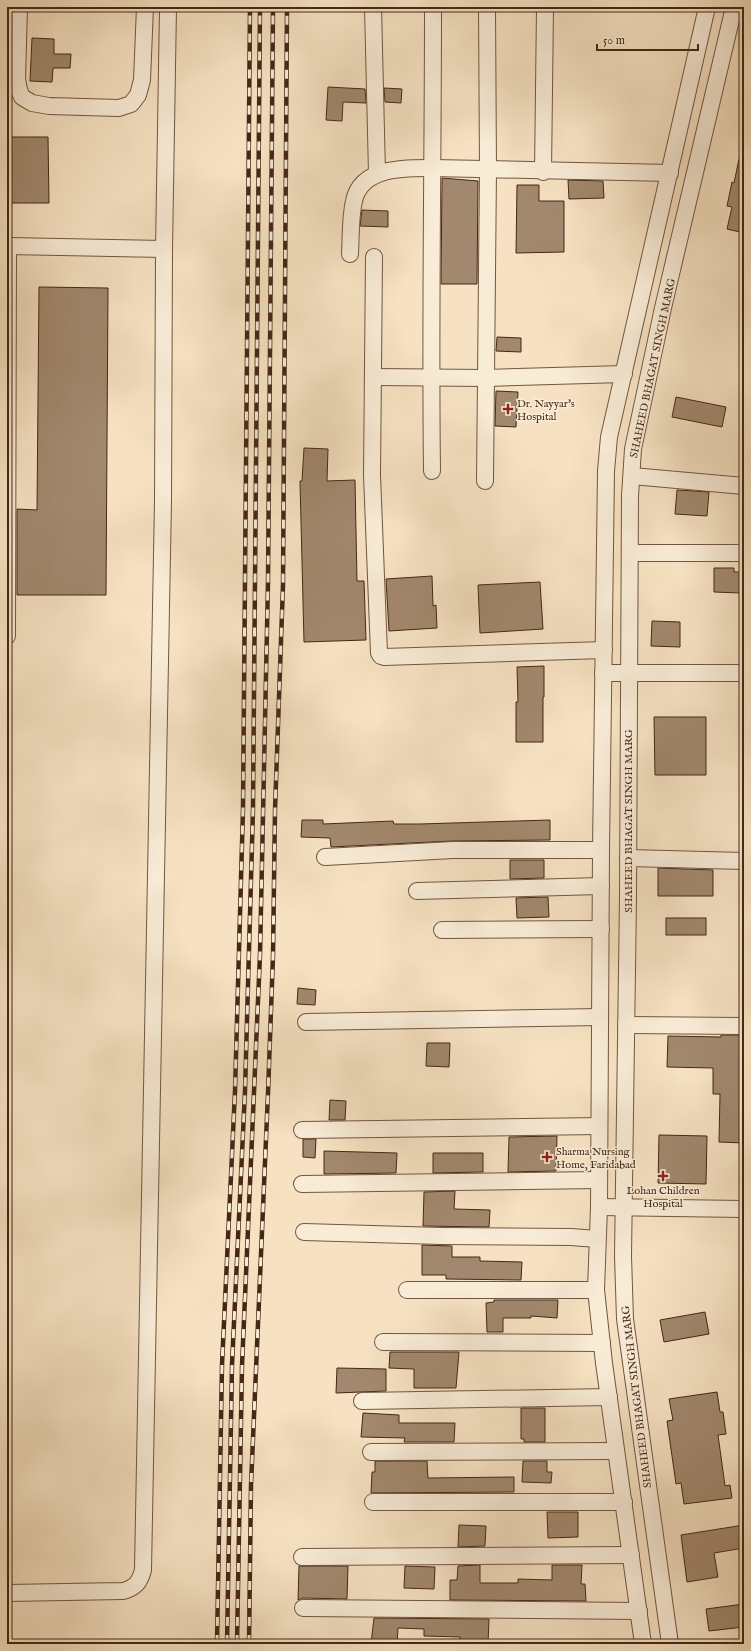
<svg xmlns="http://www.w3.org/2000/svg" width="751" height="1651" font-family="'IM FELL English',serif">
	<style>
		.building { fill: #a2886e; stroke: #462714 }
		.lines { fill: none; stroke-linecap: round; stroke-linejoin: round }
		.minor-casing { stroke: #725640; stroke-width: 18 }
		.minor { stroke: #f9ecd7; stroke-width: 16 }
		.rail-casing { stroke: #462714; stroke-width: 4.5 }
		.rail { stroke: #f9ecd7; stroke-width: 3; stroke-dasharray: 9; stroke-linecap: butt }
		.poi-dot { fill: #8f2418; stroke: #f9ecd7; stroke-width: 1.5 }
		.labels { text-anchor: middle; stroke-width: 3; stroke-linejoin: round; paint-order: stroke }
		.street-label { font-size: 11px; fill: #462714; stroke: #f9ecd7 }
		.poi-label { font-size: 11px; fill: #462714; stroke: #f9ecd7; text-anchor: start }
	</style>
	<rect width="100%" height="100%" fill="#f6e2c2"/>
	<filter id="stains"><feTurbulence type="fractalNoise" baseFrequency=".005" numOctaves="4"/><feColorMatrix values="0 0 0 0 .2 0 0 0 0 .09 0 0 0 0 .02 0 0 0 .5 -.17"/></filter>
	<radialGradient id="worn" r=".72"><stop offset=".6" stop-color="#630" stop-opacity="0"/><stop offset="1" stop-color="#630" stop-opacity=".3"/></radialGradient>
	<!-- building -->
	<g class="building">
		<path d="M32 38 54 39V54H71L70 68H53L52 82 30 81Z"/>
		<path d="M328 87 365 89 366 103 343 102 342 121 326 120Z"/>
		<path d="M384 88 402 89 401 103 385 102Z"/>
		<path d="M7 137H48L49 203H7Z"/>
		<path d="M739 159 744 160V233L727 229 732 207 727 206 732 182 734 183Z"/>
		<path d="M442 178 478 181 477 284H441Z"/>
		<path d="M568 180 603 181 604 198 569 199Z"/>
		<path d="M517 185H539V201H564V252L516 253Z"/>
		<path d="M362 210 388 211V227L360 226Z"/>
		<path d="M39 287 108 288 106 595H17V509L37 510Z"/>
		<path d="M497 337 521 338V352L496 351Z"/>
		<path d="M496 391 518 392 516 427 495 426Z"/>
		<path d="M676 397 726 407 722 427 672 417Z"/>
		<path d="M304 448 328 449 327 481 355 480 357 581H364L366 640 304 642 300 481H302Z"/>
		<path d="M677 490 709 492 707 516 675 514Z"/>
		<path d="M714 568H734V572H741V593L714 592Z"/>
		<path d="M432 576 433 606 436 605 437 628 389 631 386 579Z"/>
		<path d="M540 582 543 629 480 633 478 585Z"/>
		<path d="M652 621 680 622V647L651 646Z"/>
		<path d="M544 666V697H543V742H516V702H518L517 667Z"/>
		<path d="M654 717H706V775H655Z"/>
		<path d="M302 820H323V824L393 821 394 824H420L550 820V840L452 841 331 847 330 838 301 837Z"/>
		<path d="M510 860H544V878L510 879Z"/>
		<path d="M658 868 713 870V896H658Z"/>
		<path d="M548 897 549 917 517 918 516 898Z"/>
		<rect x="666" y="918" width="40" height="17"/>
		<path d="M298 988 316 990 315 1005 297 1004Z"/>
		<path d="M721 1035H744V1143L719 1142 720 1094H713V1068L667 1067 668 1036 721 1037Z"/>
		<path d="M427 1043H450L449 1067 426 1066Z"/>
		<path d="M330 1100 346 1101 345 1120H329Z"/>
		<path d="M659 1135 707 1136 706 1184 658 1183Z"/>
		<path d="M557 1136 556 1171 508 1172 509 1137Z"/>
		<path d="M303 1139H316L315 1158 303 1157Z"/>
		<path d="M324 1151 397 1153 396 1173 324 1174Z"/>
		<path d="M433 1153H483V1172L433 1173Z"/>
		<path d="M455 1191 454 1209 490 1210 489 1227 423 1226 424 1192Z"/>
		<path d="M422 1245 452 1246V1257H480V1261L522 1262 521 1280 446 1279V1275H422Z"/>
		<path d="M494 1300H558L557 1318 531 1316V1318H503V1332H487L486 1303 494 1302Z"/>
		<path d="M705 1312 709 1334 664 1342 660 1320Z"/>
		<path d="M390 1352H459L456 1388H414V1369L389 1368Z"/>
		<path d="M337 1368 386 1369V1391L336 1393Z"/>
		<path d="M717 1392 720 1412H723L726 1434 718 1435 725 1486 730 1485 732 1498 684 1504 681 1483 676 1484 667 1421 673 1420 669 1399Z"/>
		<path d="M521 1408H545V1442H524V1439H521Z"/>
		<path d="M363 1413 399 1415V1423H455L454 1442H404L405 1438 361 1437Z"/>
		<path d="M375 1461H427L428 1478 514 1477V1492L371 1493 372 1472H375Z"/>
		<path d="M523 1461H547V1472H552L551 1483 522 1482Z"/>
		<path d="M547 1512H578V1537L548 1538Z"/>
		<path d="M459 1525 486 1526 485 1546 458 1547Z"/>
		<path d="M744 1525V1548L714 1553 718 1577 687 1582 681 1535Z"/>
		<path d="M480 1565V1583H518V1579L552 1580V1565H582L581 1584H585L586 1601 450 1600V1580H457L458 1566Z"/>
		<path d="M299 1566H348L347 1599 303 1598 298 1600Z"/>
		<path d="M405 1566 435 1567 434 1589 404 1588Z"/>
		<path d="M744 1604V1627L709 1631 706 1609Z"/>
		<path d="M374 1618 489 1619 488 1644H459L460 1637 424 1636V1629L398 1628 397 1644H371Z"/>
	</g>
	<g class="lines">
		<!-- minor casing -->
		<g class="minor-casing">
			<g id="minor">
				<path d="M19 7 17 79 19 90 22 97 32 103 49 106 119 108 131 104 138 95 142 80 145 7"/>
				<path d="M373 7 377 174"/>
				<path d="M543 172 545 7"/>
				<path d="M7 246 164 249"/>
				<path d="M350 254C351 237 350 218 354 201 361 166 407 168 433 168L670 173"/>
				<path d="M374 257 372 475 379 653 381 656 384 657 604 650"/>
				<path d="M374 377 486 378 624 374"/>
				<path d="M432 471C430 316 433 162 433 7"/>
				<path d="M632 476 744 486"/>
				<path d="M485 481 488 170 487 7"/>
				<path d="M631 553H738"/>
				<path d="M7 636 8 246"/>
				<path d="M603 673H744"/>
				<path d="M325 857 453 850H601"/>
				<path d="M628 858 744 861"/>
				<path d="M417 891 601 886"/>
				<path d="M442 930 601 929"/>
				<path d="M306 1022 600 1017"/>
				<path d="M626 1025 744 1026"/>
				<path d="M302 1130 599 1126"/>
				<path d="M302 1184 599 1180"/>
				<path d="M599 1207 744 1209"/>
				<path d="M304 1232 441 1236 571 1237 597 1239"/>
				<path d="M407 1290H596"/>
				<path d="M383 1342 602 1343"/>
				<path d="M362 1401 609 1397"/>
				<path d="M371 1452 616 1451"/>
				<path d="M373 1502H624"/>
				<path d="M302 1557 631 1555"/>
				<path d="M7 1593 123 1591C135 1588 140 1582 143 1570L163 501 164 249 168 7"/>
				<path d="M303 1608 639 1611"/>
				<path d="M643 1644 604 1363 596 1290 599 1207 601 850 606 471 609 437 707 7"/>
				<path d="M670 1644 625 1319 623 1256 628 897 630 496 633 449 663 308 734 7"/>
			</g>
		</g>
		<!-- minor -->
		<use href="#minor" class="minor"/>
		<!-- rail casing -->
		<g class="rail-casing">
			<g id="rail">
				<path d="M217 1644 222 1365 235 1091 243 809 250 7"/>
				<path d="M227 1644 232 1365 245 1091 253 809 260 7"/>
				<path d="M237 1644 242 1366 260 955 268 582 273 7"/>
				<path d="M249 1644 251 1485 268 1093 273 956 275 810 283 585 287 7"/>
			</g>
		</g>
		<!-- rail -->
		<use href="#rail" class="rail"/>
	</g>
	<!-- markers -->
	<g class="poi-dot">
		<path d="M506 403h4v4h4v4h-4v4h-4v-4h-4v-4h4z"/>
		<path d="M545 1151h4v4h4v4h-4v4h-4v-4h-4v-4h4z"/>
		<path d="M661 1170h4v4h4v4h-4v4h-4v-4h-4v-4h4z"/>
	</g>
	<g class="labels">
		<!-- street labels -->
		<g class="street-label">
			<text transform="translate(652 368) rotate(-78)" y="4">SHAHEED BHAGAT SINGH MARG</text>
			<text transform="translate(628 821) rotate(-90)" y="4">SHAHEED BHAGAT SINGH MARG</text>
			<text transform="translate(636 1397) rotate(-97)" y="4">SHAHEED BHAGAT SINGH MARG</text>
		</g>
		<!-- poi labels -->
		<g class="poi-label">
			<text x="517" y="407">Dr. Nayyar's<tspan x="517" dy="13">Hospital</tspan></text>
			<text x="556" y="1155">Sharma Nursing<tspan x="556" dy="13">Home, Faridabad</tspan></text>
			<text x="663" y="1194" text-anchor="middle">Lohan Children<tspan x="663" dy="13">Hospital</tspan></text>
		</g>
	</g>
	<!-- margin -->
	<rect width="751" height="1651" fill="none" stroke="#f6e2c2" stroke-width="24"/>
	<rect x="8" y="8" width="735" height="1635" fill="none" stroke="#462714" stroke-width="2"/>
	<rect x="12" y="12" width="727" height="1627" fill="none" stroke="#462714"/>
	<!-- scale -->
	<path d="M597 44v6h101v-6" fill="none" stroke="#462714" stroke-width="2"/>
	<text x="603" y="44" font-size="12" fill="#462714" stroke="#f9ecd7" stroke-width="3" paint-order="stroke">50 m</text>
	<rect width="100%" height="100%" filter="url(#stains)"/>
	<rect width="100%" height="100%" fill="url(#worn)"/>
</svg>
